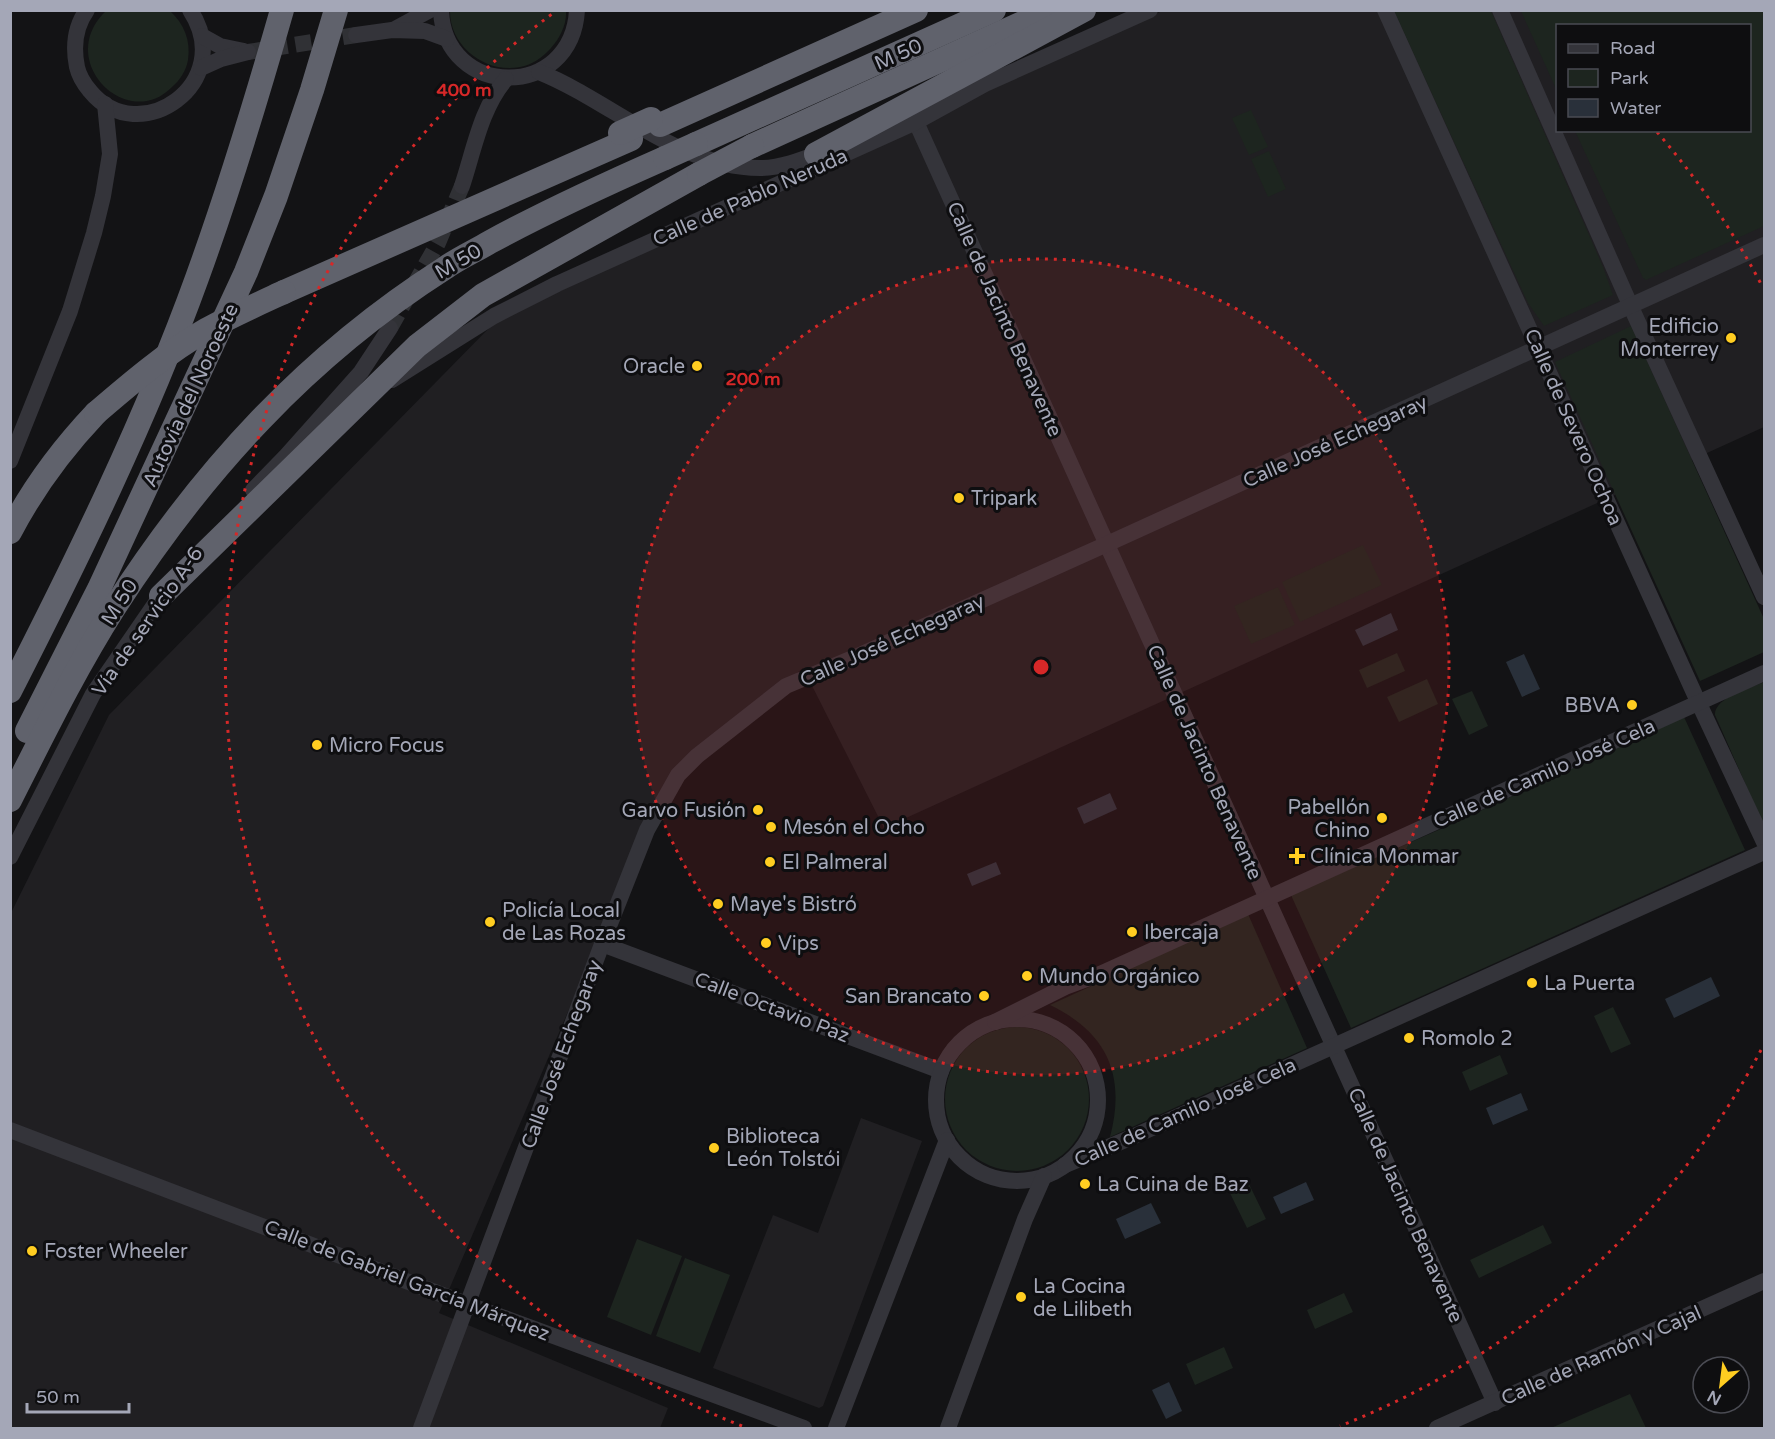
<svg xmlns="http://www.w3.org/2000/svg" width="1775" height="1439" font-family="'Varela Round',sans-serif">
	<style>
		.built { fill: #201f22; fill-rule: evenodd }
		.green { fill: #1d251f }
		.water { fill: #29303a }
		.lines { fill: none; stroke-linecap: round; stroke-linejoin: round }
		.minor-tunnel { stroke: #303135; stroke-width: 16; stroke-dasharray: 16 8; stroke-linecap: butt }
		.minor { stroke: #34343a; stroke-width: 16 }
		.highway { stroke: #60626c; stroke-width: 24 }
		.highway-bridge { stroke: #60626c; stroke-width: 24 }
		.ring { fill: none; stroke: #d62828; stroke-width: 3; stroke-dasharray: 3 6 }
		.poi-dot { fill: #ffcd21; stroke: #0e0e10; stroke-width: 2 }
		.labels { text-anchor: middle; stroke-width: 6; stroke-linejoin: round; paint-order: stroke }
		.street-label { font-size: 20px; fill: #a4a7b7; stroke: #0e0e10 }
		.poi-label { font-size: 20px; fill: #a4a7b7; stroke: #0e0e10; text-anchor: start }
		.centre { fill: #d62828; stroke: #0e0e10; stroke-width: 3 }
		.ring-label { font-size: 18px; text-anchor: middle; font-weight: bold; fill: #d62828; stroke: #0e0e10; stroke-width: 6; stroke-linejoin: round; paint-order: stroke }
	</style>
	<rect width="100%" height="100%" fill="#131315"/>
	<!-- built -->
	<g class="built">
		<path d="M1162 11H1764V427L884 828 803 668 665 785 439 1313 668 1408 660 1428H11L10 915 109 715 495 322 988 86ZM1558 26H1750V130H1558Z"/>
		<path d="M861 1118 922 1141 823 1406 819 1408 713 1368 773 1215 818 1233Z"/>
	</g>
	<!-- green -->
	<g class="green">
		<path d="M450 10 566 11C567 24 560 38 551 48 543 57 532 65 520 67 486 74 449 46 450 10Z"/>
		<path d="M106 11H170C184 24 191 40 188 60 186 71 180 80 172 87 127 133 54 60 106 11Z"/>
		<path d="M1394 11H1491L1603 267 1613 295 1544 326 1528 303Z"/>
		<path d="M1521 11H1764V226L1646 280 1643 278 1575 131 1750 130V26H1558L1557 91Z"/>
		<path d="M1251 110 1268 147 1249 155 1232 118Z"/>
		<path d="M1269 151 1286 189 1268 197 1251 159Z"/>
		<path d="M1631 326 1764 619V652L1700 681 1555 362Z"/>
		<path d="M1363 545 1382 585 1300 622 1282 582Z"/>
		<path d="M1278 587 1295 625 1251 644 1234 606Z"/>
		<path d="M1397 653 1405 671 1367 688 1359 670Z"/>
		<path d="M1427 679 1438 704 1399 722 1387 697Z"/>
		<path d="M1764 682V826L1715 715C1714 698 1750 688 1764 682Z"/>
		<path d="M1472 691 1488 726 1469 735 1452 699Z"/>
		<path d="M1684 717 1745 850 1351 1028 1291 895 1443 828Z"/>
		<path d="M1248 914 1307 1048 1110 1137C1126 1076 1108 1033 1050 1005Z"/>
		<path d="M1613 1007 1631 1044 1611 1053 1594 1016Z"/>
		<circle cx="1017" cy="1099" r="72"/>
		<path d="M1500 1055 1508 1074 1470 1091 1462 1072Z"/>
		<path d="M1248 1182 1266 1219 1247 1228 1229 1191Z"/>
		<path d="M1543 1225 1552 1243 1479 1278 1470 1260Z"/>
		<path d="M637 1239 682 1256 651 1335 607 1317Z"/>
		<path d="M685 1258 730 1275 700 1353 656 1336Z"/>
		<path d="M1344 1293 1353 1312 1315 1329 1307 1310Z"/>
		<path d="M1224 1347 1233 1368 1195 1385 1186 1364Z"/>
		<path d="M1630 1394 1646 1428H1551Z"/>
	</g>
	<!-- water -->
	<g class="water">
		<path d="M1391 613 1398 630 1363 646 1355 630Z"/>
		<path d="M1524 654 1540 689 1522 697 1506 662Z"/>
		<path d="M1110 793 1117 809 1084 824 1077 808Z"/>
		<path d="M996 862 1001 874 972 886 967 874Z"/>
		<path d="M1711 977 1720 996 1674 1018 1665 999Z"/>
		<path d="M1521 1093 1528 1110 1493 1125 1486 1108Z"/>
		<path d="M1306 1182 1314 1200 1281 1214 1273 1197Z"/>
		<path d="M1151 1203 1161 1223 1125 1239 1116 1219Z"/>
		<path d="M1169 1382 1182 1411 1166 1419 1152 1390Z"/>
	</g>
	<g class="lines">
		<!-- minor-tunnel -->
		<g class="minor-tunnel">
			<path d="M248 52 356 35"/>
			<path d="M390 328 438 243 462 186"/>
		</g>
		<!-- minor -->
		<g class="minor">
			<path d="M87 10C74 28 73 47 77 67 79 76 84 84 90 91 139 151 238 83 190 10"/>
			<path d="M441 10C444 99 572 101 577 10"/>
			<path d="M1385 10 1695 695 1764 842"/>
			<path d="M1500 10 1631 307 1764 597"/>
			<path d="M395 29 430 10"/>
			<path d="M356 35 392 30 425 31 447 39"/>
			<path d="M202 36 220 46 244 51"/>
			<path d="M201 68 221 59 248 52"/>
			<path d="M539 72C611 101 679 168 760 168 783 168 806 158 827 150"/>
			<path d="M916 122 1495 1403"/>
			<path d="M462 186C474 150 481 108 506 79"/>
			<path d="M392 380 494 316 557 284 916 122 985 84 1150 10"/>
			<path d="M10 461 70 311 94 233 103 196 110 154 105 104"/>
			<path d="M253 490 286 456 361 372 390 328"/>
			<path d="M10 857 93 694 166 588"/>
			<path d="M602 944 941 1071"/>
			<circle cx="1017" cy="1100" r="81"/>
			<path d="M995 1022 1065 987 1100 974 1764 673"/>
			<path d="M10 1130 469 1305 804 1428"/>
			<path d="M1065 1165 1130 1138 1764 852"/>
			<path d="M421 1428 602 944 647 830 678 775 697 756 786 686 862 654 1107 544 1764 245"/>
			<path d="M836 1428 947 1140"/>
			<path d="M948 1428 1025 1219 1044 1176"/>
			<path d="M1437 1428 1764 1281"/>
		</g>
		<!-- highway -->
		<g class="highway">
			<path d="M660 125 916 10"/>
			<path d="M696 144 994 10"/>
			<path d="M752 146 1051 10"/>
			<path d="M816 154 1084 10"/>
			<path d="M284 292 631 139"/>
			<path d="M10 532C34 486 61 450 96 413"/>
			<path d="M161 596 417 346 483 295 699 174"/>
			<path d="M10 691C78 558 146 419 197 278 229 190 256 101 282 10"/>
			<path d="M27 731 99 589 246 272 276 196 312 90 336 10"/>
			<path d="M10 800C43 735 75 669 114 608 202 471 307 356 445 268 459 258 475 251 490 242 547 211 606 184 665 158"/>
		</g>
		<!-- highway-bridge -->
		<g class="highway-bridge">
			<path d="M620 133 651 119"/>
			<path d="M665 158 696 144"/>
			<path d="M699 174 752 146"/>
			<path d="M96 413C131 383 166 353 206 330 231 316 258 304 284 292"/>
		</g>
	</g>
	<!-- distance rings -->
	<circle cx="1041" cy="667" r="408" fill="#d62828" fill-opacity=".12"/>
	<g class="ring">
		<circle cx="1041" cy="667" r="408"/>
		<path d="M1761 1050A816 816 0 0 1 1340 1426M742 1426A816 816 0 0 1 556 11M1657 132A816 816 0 0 1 1761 284"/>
	</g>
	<!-- markers -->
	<g class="poi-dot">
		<circle cx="1731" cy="338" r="6"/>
		<circle cx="697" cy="366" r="6"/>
		<circle cx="959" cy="498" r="6"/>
		<circle cx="1632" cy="705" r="6"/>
		<circle cx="317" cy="745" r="6"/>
		<circle cx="758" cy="810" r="6"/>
		<circle cx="1382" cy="818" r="6"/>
		<circle cx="771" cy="827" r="6"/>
		<path d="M1294 847h6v6h6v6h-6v6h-6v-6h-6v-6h6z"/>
		<circle cx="770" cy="862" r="6"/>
		<circle cx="718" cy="904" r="6"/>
		<circle cx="490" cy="922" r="6"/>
		<circle cx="1132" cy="932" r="6"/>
		<circle cx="766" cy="943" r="6"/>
		<circle cx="1027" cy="976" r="6"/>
		<circle cx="1532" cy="983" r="6"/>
		<circle cx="984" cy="996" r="6"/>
		<circle cx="1409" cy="1038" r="6"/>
		<circle cx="714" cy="1148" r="6"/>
		<circle cx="1085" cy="1184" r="6"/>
		<circle cx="32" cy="1251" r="6"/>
		<circle cx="1021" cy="1297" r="6"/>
	</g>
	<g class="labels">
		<!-- street labels -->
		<g class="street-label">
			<text transform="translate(898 54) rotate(-24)" y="7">M 50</text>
			<text transform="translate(750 197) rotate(-24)" y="7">Calle de Pablo Neruda</text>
			<text transform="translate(458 261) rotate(-30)" y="7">M 50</text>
			<text transform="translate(1005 319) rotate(66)" y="7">Calle de Jacinto Benavente</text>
			<text transform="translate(190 395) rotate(-65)" y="7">Autovía del Noroeste</text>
			<text transform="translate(1574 427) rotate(66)" y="7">Calle de Severo Ochoa</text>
			<text transform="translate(1335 441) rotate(-24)" y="7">Calle José Echegaray</text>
			<text transform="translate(119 602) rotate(-58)" y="7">M 50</text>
			<text transform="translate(147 621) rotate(-55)" y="7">Vía de servicio A-6</text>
			<text transform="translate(892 640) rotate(-24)" y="7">Calle José Echegaray</text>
			<text transform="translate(1205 762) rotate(66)" y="7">Calle de Jacinto Benavente</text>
			<text transform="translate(1544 773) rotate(-24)" y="7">Calle de Camilo José Cela</text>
			<text transform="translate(772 1007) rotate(21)" y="7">Calle Octavio Paz</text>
			<text transform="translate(561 1054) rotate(-70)" y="7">Calle José Echegaray</text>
			<text transform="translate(1185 1112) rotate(-24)" y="7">Calle de Camilo José Cela</text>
			<text transform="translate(1406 1205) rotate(66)" y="7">Calle de Jacinto Benavente</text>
			<text transform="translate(407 1280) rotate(21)" y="7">Calle de Gabriel García Márquez</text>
			<text transform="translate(1601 1355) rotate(-24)" y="7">Calle de Ramón y Cajal</text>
		</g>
		<!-- poi labels -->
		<g class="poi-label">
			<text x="1719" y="333" text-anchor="end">Edificio<tspan x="1719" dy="23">Monterrey</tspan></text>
			<text x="685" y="373" text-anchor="end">Oracle</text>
			<text x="971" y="505">Tripark</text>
			<text x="1620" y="712" text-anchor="end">BBVA</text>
			<text x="329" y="752">Micro Focus</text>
			<text x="1370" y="814" text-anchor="end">Pabellón<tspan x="1370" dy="23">Chino</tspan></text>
			<text x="746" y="817" text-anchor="end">Garvo Fusión</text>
			<text x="783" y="834">Mesón el Ocho</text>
			<text x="1310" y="863">Clínica Monmar</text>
			<text x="782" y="869">El Palmeral</text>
			<text x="730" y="911">Maye's Bistró</text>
			<text x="502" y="917">Policía Local<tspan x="502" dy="23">de Las Rozas</tspan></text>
			<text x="1144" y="939">Ibercaja</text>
			<text x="778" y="950">Vips</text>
			<text x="1039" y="983">Mundo Orgánico</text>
			<text x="1544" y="990">La Puerta</text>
			<text x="972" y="1003" text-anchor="end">San Brancato</text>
			<text x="1421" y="1045">Romolo 2</text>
			<text x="726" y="1143">Biblioteca<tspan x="726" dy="23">León Tolstói</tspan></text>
			<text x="1097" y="1191">La Cuina de Baz</text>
			<text x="44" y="1258">Foster Wheeler</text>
			<text x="1033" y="1293">La Cocina<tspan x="1033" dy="23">de Lilibeth</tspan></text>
		</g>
	</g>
	<circle cx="1041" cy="667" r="9" class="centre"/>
	<g class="ring-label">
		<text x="464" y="96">400 m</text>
		<text x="753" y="385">200 m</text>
	</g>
	<!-- border -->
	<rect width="1775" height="1439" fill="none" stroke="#a4a7b7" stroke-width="24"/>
	<!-- legend -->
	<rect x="1556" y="24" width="195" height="108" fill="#0e0e10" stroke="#4a4b53" stroke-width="1.5"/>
	<rect x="1568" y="44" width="30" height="9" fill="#34343a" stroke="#4a4b53" stroke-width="1.5"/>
	<text x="1610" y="54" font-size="18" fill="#a4a7b7">Road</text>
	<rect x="1568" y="69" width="30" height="18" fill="#1d251f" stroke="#4a4b53" stroke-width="1.5"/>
	<text x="1610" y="84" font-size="18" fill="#a4a7b7">Park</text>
	<rect x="1568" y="99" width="30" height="18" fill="#29303a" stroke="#4a4b53" stroke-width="1.5"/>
	<text x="1610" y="114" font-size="18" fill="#a4a7b7">Water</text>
	<!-- north arrow -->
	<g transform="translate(1721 1385) rotate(208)"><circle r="28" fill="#0e0e10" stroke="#4a4b53" stroke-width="1.5"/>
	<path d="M0-4.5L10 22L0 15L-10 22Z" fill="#ffcd21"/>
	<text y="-9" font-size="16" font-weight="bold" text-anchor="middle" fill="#a4a7b7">N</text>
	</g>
	<!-- scale -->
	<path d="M27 1403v9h102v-9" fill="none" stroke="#a4a7b7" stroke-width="3"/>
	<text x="36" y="1403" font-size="18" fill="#a4a7b7" stroke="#0e0e10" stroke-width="4.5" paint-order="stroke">50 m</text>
</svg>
